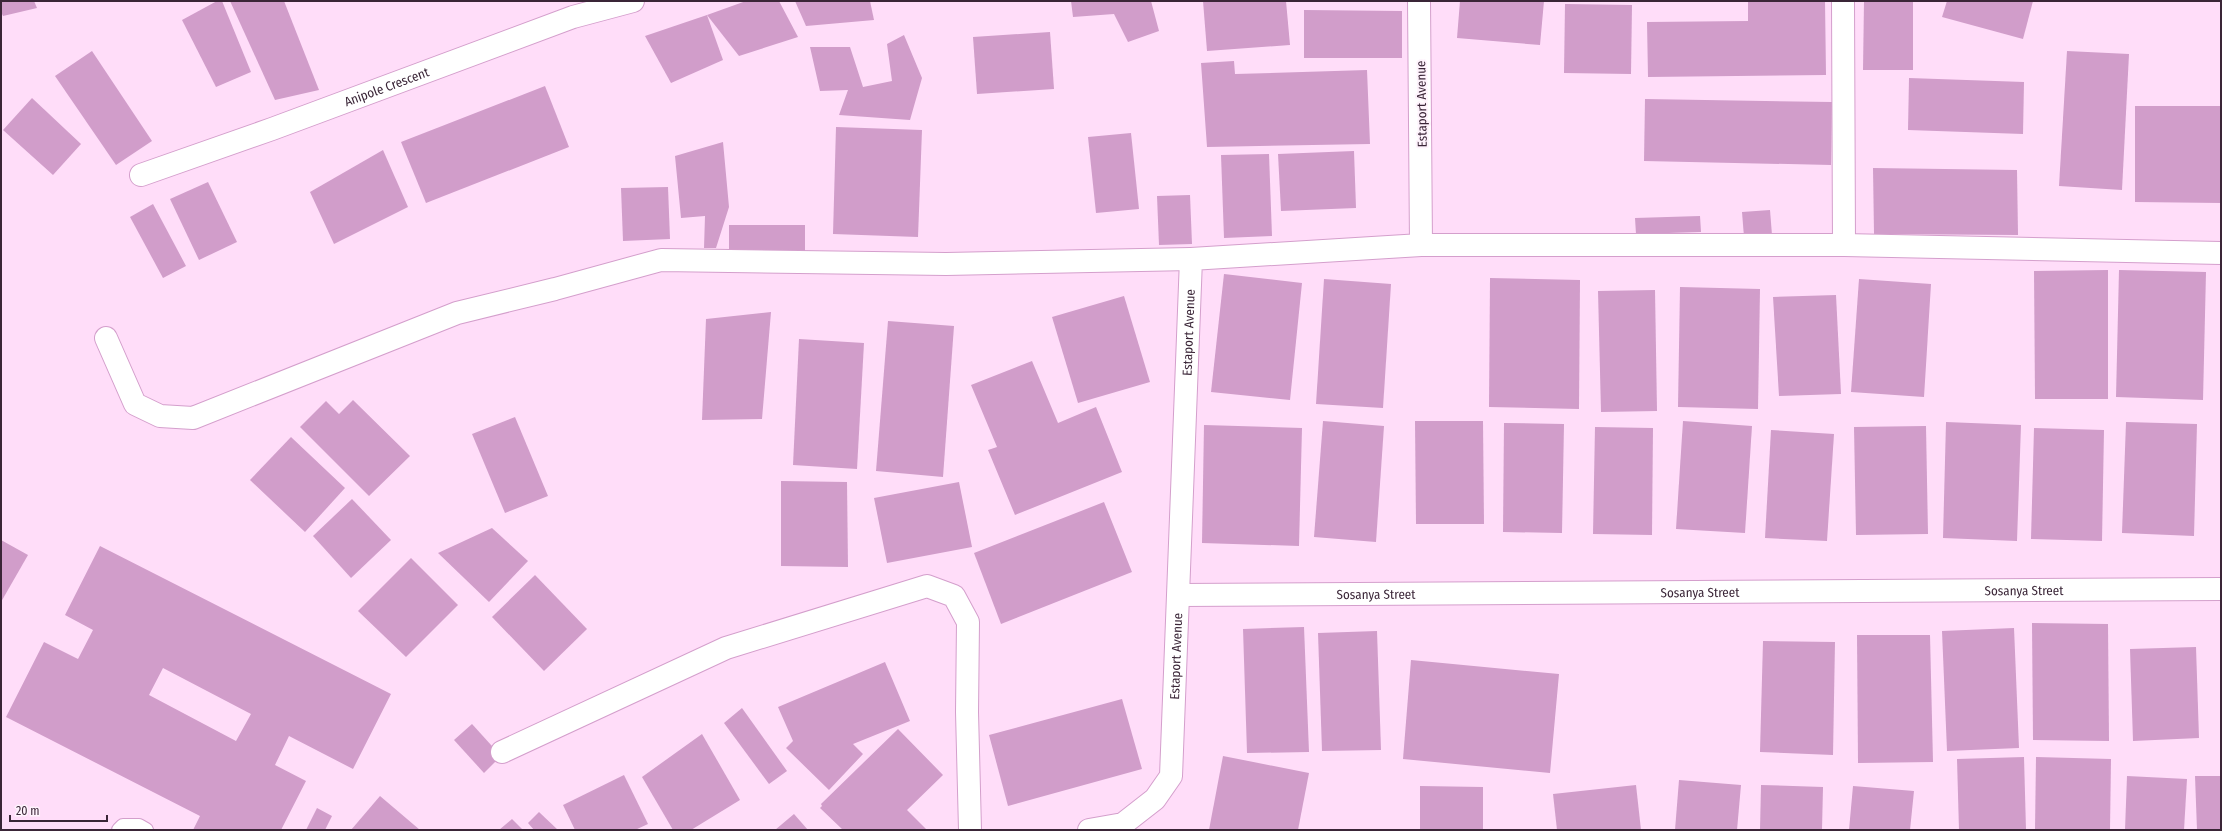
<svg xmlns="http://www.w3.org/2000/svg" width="2222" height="831" font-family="'Fira Sans Condensed',sans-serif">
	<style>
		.building { fill: #d19dca; fill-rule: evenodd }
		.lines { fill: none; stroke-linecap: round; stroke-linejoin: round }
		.lane-casing { stroke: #d49fcc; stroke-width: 16 }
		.street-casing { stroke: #d49fcc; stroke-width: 24 }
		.lane { stroke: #fff; stroke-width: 14 }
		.street { stroke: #fff; stroke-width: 22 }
		.labels { text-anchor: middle; stroke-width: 4; stroke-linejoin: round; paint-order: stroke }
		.street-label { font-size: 13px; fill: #3a2537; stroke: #fef3fc }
	</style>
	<rect width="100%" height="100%" fill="#ffddf9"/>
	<!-- building -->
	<g class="building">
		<path d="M1 1H34L37 8 3 16 1 12Z"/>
		<path d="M217 1H222L251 72 216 87 182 20Z"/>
		<path d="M230 1H284L319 90 275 100Z"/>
		<path d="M746 1H779L798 37 739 56 707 15Z"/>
		<path d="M795 1H870L874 20 806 26Z"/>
		<path d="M1071 1H1151L1159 31 1128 42 1114 14 1073 17Z"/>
		<path d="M1203 1H1286L1290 45 1207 51Z"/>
		<path d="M1460 1H1544L1540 45 1457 38Z"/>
		<path d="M1748 1H1825L1826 75 1648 77 1647 22 1748 21Z"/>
		<path d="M1864 1H1913V70H1863Z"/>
		<path d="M1947 1H2033L2023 39 1942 17Z"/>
		<path d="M1565 4 1632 5 1631 74 1564 73Z"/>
		<path d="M1304 10 1402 11V58H1304Z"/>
		<path d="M707 15 723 60 671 83 645 36Z"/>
		<path d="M1050 32 1054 89 977 94 973 37Z"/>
		<path d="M904 35 922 78 910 120 839 115 848 90 820 91 810 47H850L863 87 892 81 887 44Z"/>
		<path d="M92 51 152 141 116 165 55 76Z"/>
		<path d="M2067 51 2129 54 2122 190 2059 186Z"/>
		<path d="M1234 61 1235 74 1367 70 1370 144 1207 147 1201 63Z"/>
		<path d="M1909 78 2024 82 2023 134 1908 130Z"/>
		<path d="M545 86 569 147 426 203 401 142Z"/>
		<path d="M32 98 81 144 53 175 3 130Z"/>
		<path d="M1645 99 1832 102 1831 165 1644 161Z"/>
		<path d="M2135 106H2221V203L2135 202Z"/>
		<path d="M836 127 922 130 918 237 833 234Z"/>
		<path d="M1131 133 1139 209 1096 213 1088 137Z"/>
		<path d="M723 142 729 207 716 248H704L705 216 681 218 675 156Z"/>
		<path d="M383 150 408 207 334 244 310 192Z"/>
		<path d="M1354 151 1356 208 1281 211 1278 154Z"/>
		<path d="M1269 154 1272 236 1224 238 1221 155Z"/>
		<path d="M1873 168 2017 170 2018 235 1874 234Z"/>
		<path d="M208 182 237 242 199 260 170 199Z"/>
		<path d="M668 187 670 239 623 241 621 188Z"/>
		<path d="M1190 195 1192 244 1159 245 1157 196Z"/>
		<path d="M153 204 186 266 163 278 130 217Z"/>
		<path d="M1770 210 1772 235 1744 237 1742 212Z"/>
		<path d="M1700 216 1701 232 1636 234 1635 218Z"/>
		<path d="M729 225H805V259L729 258Z"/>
		<path d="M2108 270V399H2035L2034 271Z"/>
		<path d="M2119 270 2206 272 2203 400 2116 397Z"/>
		<path d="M1224 274 1302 283 1290 400 1211 392Z"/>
		<path d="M1490 278 1580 280 1579 409 1489 407Z"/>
		<path d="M1324 279 1391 284 1383 408 1316 404Z"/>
		<path d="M1859 279 1931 284 1924 397 1851 392Z"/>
		<path d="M1680 287 1760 289 1758 409 1678 407Z"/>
		<path d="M1655 290 1657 411 1601 412 1598 291Z"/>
		<path d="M1836 295 1841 394 1779 396 1773 297Z"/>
		<path d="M1124 296 1150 382 1078 403 1052 317Z"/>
		<path d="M771 312 762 419 702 420 706 319Z"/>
		<path d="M888 321 954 326 943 477 876 471Z"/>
		<path d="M799 339 864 343 857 469 793 465Z"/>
		<path d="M1032 361 1058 423 1096 407 1122 472 1015 515 988 450 997 447 971 385Z"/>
		<path d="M353 400 410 456 369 496 300 427 326 401 339 414Z"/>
		<path d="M515 417 548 496 505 513 472 434Z"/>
		<path d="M1323 421 1384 426 1376 542 1314 537Z"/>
		<path d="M1415 421H1483L1484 524H1416Z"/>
		<path d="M1683 421 1752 426 1745 533 1676 529Z"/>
		<path d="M1946 422 2021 425 2017 541 1943 538Z"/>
		<path d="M2126 422 2197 424 2194 536 2122 533Z"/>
		<path d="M1504 423 1564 424 1562 533 1503 532Z"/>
		<path d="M1204 425 1302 428 1299 546 1202 543Z"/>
		<path d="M1926 426 1928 534 1856 535 1854 427Z"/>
		<path d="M1595 427 1653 428 1652 535 1593 534Z"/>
		<path d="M2034 428 2104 430 2102 541 2031 539Z"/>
		<path d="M1771 430 1834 434 1827 541 1765 538Z"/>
		<path d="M291 437 345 488 305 532 250 480Z"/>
		<path d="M781 481 847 482 848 567 781 566Z"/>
		<path d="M959 482 972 547 887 563 874 498Z"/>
		<path d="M352 499 391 540 351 578 313 536Z"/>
		<path d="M1104 502 1132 572 1001 624 974 553Z"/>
		<path d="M492 528 528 561 489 602 438 553Z"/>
		<path d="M1 540 28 555 1 602Z"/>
		<path d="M100 546 391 694 353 769 289 736 275 765 306 781 281 830H193L200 816 6 717 44 642 78 659 93 630 65 615ZM163 668 251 714 236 741 149 695Z"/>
		<path d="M411 558 458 605 406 657 358 611Z"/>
		<path d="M535 575 587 629 544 671 492 617Z"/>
		<path d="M2032 623 2108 624 2109 741 2033 740Z"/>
		<path d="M1304 627 1309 752 1247 753 1243 629Z"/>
		<path d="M2014 628 2019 748 1947 751 1942 631Z"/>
		<path d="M1377 631 1381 750 1322 751 1318 633Z"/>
		<path d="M1857 635H1930L1933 762 1858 763Z"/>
		<path d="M1763 641 1835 642 1833 755 1760 752Z"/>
		<path d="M2196 647 2199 738 2133 741 2130 649Z"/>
		<path d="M1411 660 1559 674 1550 773 1403 759Z"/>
		<path d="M885 662 910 721 853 744 863 754 829 790 786 748 793 741 778 707Z"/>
		<path d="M1122 699 1142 769 1008 806 989 735Z"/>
		<path d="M742 708 787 771 769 784 724 723Z"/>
		<path d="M472 724 501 756 484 773 454 740Z"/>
		<path d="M898 729 943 775 907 810 926 829 843 830 820 808 822 806 821 804Z"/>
		<path d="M702 734 740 800 691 830H673L642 777Z"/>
		<path d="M1223 756 1309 773 1298 830H1209Z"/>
		<path d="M2024 757 2026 830H1959L1957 759Z"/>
		<path d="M2036 757 2111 759 2110 830H2035Z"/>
		<path d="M624 775 648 824 635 830H575L563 805Z"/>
		<path d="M2127 776 2187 779 2184 830H2125Z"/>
		<path d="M2195 776H2221V830H2197Z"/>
		<path d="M1679 780 1741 785 1737 830H1675Z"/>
		<path d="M1636 785 1641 830H1557L1553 794Z"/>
		<path d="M1761 785 1823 787 1822 830H1760Z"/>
		<path d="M1420 786 1483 787V830H1420Z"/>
		<path d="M1853 786 1914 791 1910 830H1849Z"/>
		<path d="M380 796 420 830H351Z"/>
		<path d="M317 808 332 816 325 830H306Z"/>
		<path d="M539 812 558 830H534L528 823Z"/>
		<path d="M794 814 808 830H775Z"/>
		<path d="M512 819 523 830H499Z"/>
	</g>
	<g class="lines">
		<!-- lane casing -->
		<g class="lane-casing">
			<path id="lane" d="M119 830 123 826H139L146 830"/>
		</g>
		<!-- street casing -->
		<g class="street-casing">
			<g id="street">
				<path d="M1843 1 1844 245"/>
				<path id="s1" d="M141 175 272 129 573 17 633 1"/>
				<path d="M1421 245H1844L2221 253"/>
				<path d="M106 338 135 404 160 416 193 418 457 313 555 289 661 260 946 264 1191 259"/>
				<path id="s2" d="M1180 595 2221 589"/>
				<path d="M502 752 726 648 927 586 954 596 968 622 967 712 970 830"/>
				<path id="s3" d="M1089 830 1123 824 1155 799 1171 776 1191 259 1421 245 1419 1"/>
			</g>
		</g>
		<!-- lane -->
		<use href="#lane" class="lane"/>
		<!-- street -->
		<use href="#street" class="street"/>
	</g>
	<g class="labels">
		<!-- street labels -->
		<g class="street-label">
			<text dy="5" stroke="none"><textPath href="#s1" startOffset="261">Anipole Crescent</textPath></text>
			<text transform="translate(1421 104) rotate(-91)" y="5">Estaport Avenue</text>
			<text dy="5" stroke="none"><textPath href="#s3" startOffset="547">Estaport Avenue</textPath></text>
			<text dy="5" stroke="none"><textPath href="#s2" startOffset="844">Sosanya Street</textPath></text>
			<text dy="5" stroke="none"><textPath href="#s2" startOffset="520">Sosanya Street</textPath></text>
			<text dy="5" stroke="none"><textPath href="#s2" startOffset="196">Sosanya Street</textPath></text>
			<text dy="5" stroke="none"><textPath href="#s3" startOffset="223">Estaport Avenue</textPath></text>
		</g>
	</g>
	<!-- border -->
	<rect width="2222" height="831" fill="none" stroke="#3a2537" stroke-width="4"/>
	<!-- scale -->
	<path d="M10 815v6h97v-6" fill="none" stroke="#3a2537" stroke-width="2"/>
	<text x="16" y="815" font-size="12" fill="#3a2537" stroke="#fef3fc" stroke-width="3" paint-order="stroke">20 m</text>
</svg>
